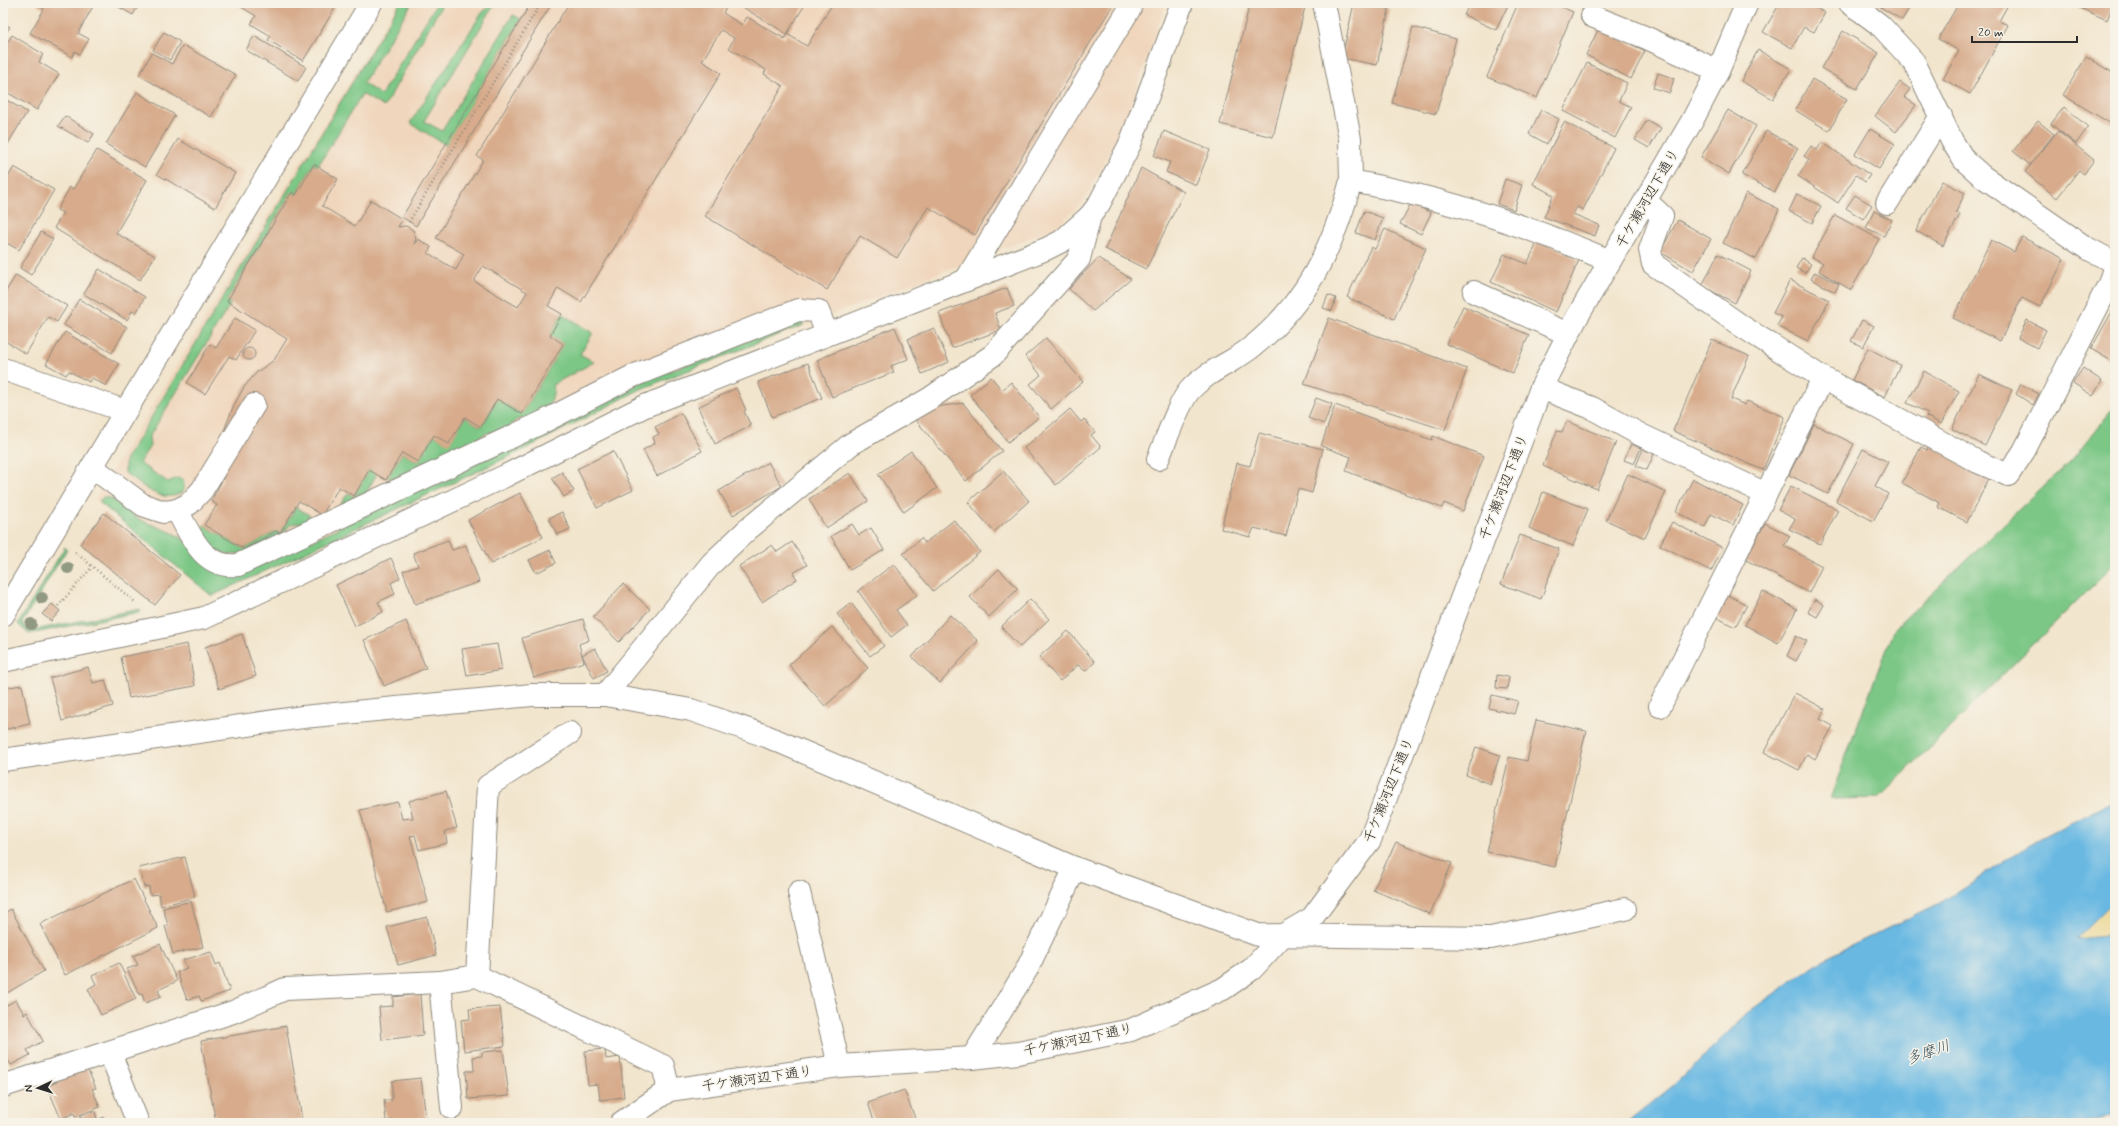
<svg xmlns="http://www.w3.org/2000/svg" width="2118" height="1126" font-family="Mynerve,'Klee One',sans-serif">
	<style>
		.built { fill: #f0d6bc }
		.green { fill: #7bc786; stroke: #537958 }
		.sand { fill: #eeda9e; stroke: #8c8264 }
		.water { fill: #67b8e2; stroke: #497286 }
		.building { fill: #d7ab8b; fill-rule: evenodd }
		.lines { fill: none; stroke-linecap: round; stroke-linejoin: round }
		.minor-casing { stroke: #8e887c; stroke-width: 24 }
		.path { stroke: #8e887c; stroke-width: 2.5; stroke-dasharray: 1 3; stroke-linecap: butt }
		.minor { stroke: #fff; stroke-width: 22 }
		.tree { fill: #929983 }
		.labels { text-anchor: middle; stroke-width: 3; stroke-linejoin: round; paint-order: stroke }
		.street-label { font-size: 14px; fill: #2b2b2b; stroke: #f7f3e8 }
		.water-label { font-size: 15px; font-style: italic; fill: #3d5562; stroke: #f7f3e8 }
	</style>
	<rect width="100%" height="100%" fill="#f7f3e8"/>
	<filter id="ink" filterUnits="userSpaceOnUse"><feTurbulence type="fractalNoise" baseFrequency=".025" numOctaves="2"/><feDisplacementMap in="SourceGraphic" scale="8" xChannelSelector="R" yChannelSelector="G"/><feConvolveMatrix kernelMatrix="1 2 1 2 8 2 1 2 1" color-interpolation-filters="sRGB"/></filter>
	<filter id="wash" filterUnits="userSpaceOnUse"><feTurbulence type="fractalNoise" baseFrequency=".012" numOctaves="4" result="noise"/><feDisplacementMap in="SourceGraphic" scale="16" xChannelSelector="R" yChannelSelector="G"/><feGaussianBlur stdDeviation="0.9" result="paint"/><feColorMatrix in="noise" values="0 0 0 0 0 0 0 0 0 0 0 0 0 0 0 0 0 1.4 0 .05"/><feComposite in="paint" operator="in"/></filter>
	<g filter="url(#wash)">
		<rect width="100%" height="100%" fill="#f2e5cd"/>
		<!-- built -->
		<g class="built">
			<path d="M398 3H1166L1127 116 1085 200 1055 228 641 389 525 449 212 596 95 499Z"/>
			<path d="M180 133 245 172 219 215 153 176Z"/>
		</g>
		<!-- green -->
		<g class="green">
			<path d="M400 3H412L363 83 381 95 437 3H443L384 107 362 94 318 166 314 164 296 195 291 193 227 300 231 303 149 437 150 446 139 463 168 482 177 478 182 479 184 484V491C163 506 143 486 125 473V461Z"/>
			<path d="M491 5 493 7 424 121 442 131 513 15 521 19 446 145 410 123 482 13Z"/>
			<path d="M562 314 593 333 580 354 594 362 552 385 554 390 551 402 539 414 516 420 509 428 484 434 471 445 455 447 445 457 438 461 422 463 409 475 399 478H387L402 453 418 462 434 435 449 443 465 417 481 427 497 399 522 414 563 344 550 335Z"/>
			<path d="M802 320 803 325 641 389 525 449 212 596 99 502 103 497C117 497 127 513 139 519 154 527 170 529 184 540 200 552 216 579 238 576L636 384Z"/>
			<path d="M2115 406V563L1879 798 1830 799 1893 630 2076 455Z"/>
			<path d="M369 470 377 474 367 491 370 493 360 494 339 507 348 493 354 496Z"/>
			<path d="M296 507 314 518 306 522 291 524 282 534 246 552 230 555 207 547 199 531 204 525 244 549 276 531 280 533Z"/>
			<path d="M65 547 67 549 22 623 29 631 140 609V612L29 634 18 624Z"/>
		</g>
		<!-- sand -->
		<path class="sand" d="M2115 900V935L2075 940Z"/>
		<!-- water -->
		<path class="water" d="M2115 800V900L2076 939 2115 935V1113L2086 1123H1627L1675 1084 1751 1010 1822 960 1940 903 2036 841Z"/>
		<g id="blocks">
			<!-- building -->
			<g class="building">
				<path d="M38 3H95L78 33 89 39 80 54 75 51 72 57 30 33 44 9 37 5Z"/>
				<path d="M112 3H140L133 15Z"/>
				<path d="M235 3H338L303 61 268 40 271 36 251 24 256 16Z"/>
				<path d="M531 3H552L416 226 402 217Z"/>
				<path d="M569 3H729L723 13 742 25 747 17 785 39 787 34 807 46 833 3H1114L975 235 928 207 897 258 860 236 827 290 705 216 783 86 764 74 766 70 729 48 734 38 721 30 702 61 721 73 581 302 558 288 548 306 562 314 550 335 563 344 522 414 497 399 481 427 465 417 449 444 434 435 418 462 402 453 386 480 369 470 354 496 339 487 322 515 299 501 280 533 276 531 244 549 204 525 217 505 211 501 224 477 221 465 222 448 225 428 233 407 244 387 257 372 274 360 287 339 227 301 292 192 296 195 314 164 338 179 322 206 355 226 371 200 402 219 398 227 406 226 413 230 416 238 414 245 418 239 431 247 428 253 456 270 464 254 436 238 483 160 477 156ZM483 266 527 292 518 307 474 281Z"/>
				<path d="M736 3H806L787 34Z"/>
				<path d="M1250 3H1306L1273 137 1220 124Z"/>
				<path d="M1354 3 1389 9 1377 65 1342 58Z"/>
				<path d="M1470 3H1509L1496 30 1464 15Z"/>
				<path d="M1518 3H1552L1573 12 1537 98 1487 77Z"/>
				<path d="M1780 3H1808L1825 13 1814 32 1804 27 1792 48 1763 32Z"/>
				<path d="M1874 3H1912L1902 20Z"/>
				<path d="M1959 3H2009L1999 21 2008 25 1970 94 1943 79 1959 51 1938 39Z"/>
				<path d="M2069 3H2114L2107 20Z"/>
				<path d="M3 23 10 27 3 37Z"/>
				<path d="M1413 27 1456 39 1436 114 1392 103Z"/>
				<path d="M1599 28 1645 51 1631 79 1586 55Z"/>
				<path d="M1843 31 1879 53 1857 89 1821 68Z"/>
				<path d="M164 32 180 42 170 60 153 50Z"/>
				<path d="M12 35 43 54 39 62 59 74 37 110 3 90V50Z"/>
				<path d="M254 36 306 67 298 81 246 50Z"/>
				<path d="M183 45 236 75 211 117 139 75 152 53 172 64Z"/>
				<path d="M1758 50 1791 69 1773 99 1741 81Z"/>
				<path d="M2086 57 2115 74V122L2113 125 2063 95Z"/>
				<path d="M1587 63 1627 83 1619 101 1631 107 1615 138 1563 111Z"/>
				<path d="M1658 73 1674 78 1670 93 1653 88Z"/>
				<path d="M1812 79 1847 99 1829 131 1795 110Z"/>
				<path d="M1900 82 1910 89 1904 97 1916 105 1896 132 1875 116Z"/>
				<path d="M137 92 175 115 145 167 106 144Z"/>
				<path d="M3 98 27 112 3 152Z"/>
				<path d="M2064 107 2088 127 2076 144 2051 124Z"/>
				<path d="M1541 110 1559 119 1547 144 1529 134Z"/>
				<path d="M1728 110 1756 126 1729 174 1701 157Z"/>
				<path d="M65 116 94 134 88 143 58 126Z"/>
				<path d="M1647 120 1661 128 1649 148 1635 140Z"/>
				<path d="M2038 121 2054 134 2030 165 2013 151Z"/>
				<path d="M1564 122 1614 148 1583 210 1577 207 1573 214 1599 225 1595 236 1544 217 1553 195 1533 184Z"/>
				<path d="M1870 129 1895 144 1879 169 1855 154Z"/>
				<path d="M1164 131 1210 150 1196 185 1166 172 1170 162 1154 156Z"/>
				<path d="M1766 131 1798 148 1775 192 1742 175Z"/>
				<path d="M2058 131 2094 160 2084 174 2079 170 2057 198 2025 172Z"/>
				<path d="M178 139 235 173 215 208 157 174Z"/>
				<path d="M1822 142 1870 175 1865 182 1856 175 1838 203 1798 176 1809 160 1804 156 1811 146 1817 150Z"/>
				<path d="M97 150 147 180 116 233 155 256 140 280 54 228 63 213 57 210 70 187 73 189Z"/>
				<path d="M14 167 54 190 19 250 3 241V186Z"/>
				<path d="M1141 168 1184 192 1146 269 1105 249Z"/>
				<path d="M1505 179 1522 185 1514 210 1497 204Z"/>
				<path d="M1942 181 1965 193 1956 212 1960 214 1943 246 1916 231Z"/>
				<path d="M1746 193 1779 209 1756 259 1723 243Z"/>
				<path d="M1797 194 1821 206 1812 223 1789 211Z"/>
				<path d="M1855 195 1872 205 1863 219 1846 208Z"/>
				<path d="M1411 203 1431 213 1421 234 1400 224Z"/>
				<path d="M1364 211 1383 218 1375 240 1356 233Z"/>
				<path d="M1874 211 1892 220 1884 236 1866 228Z"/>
				<path d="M1835 215 1879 239 1851 290 1819 271 1823 263 1812 257Z"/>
				<path d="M1678 220 1711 239 1693 271 1660 252Z"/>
				<path d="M1385 229 1426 248 1394 319 1347 297 1371 247 1375 249Z"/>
				<path d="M41 232 53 239 31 275 20 268Z"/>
				<path d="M2022 237 2064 259 2040 307 2022 298 2000 341 1953 318 1991 240 2014 252Z"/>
				<path d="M1539 239 1579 260 1556 312 1491 282 1504 254 1527 264Z"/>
				<path d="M1718 254 1751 271 1735 303 1702 286Z"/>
				<path d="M1098 258 1131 279 1093 311 1069 289Z"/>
				<path d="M1802 258 1811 264 1805 273 1796 268Z"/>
				<path d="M99 269 145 297 136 313 132 311 127 320 84 294Z"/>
				<path d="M1815 272 1839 284 1835 292 1811 279Z"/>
				<path d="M16 275 67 306 57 322 48 317 26 354 5 341 3 345V296Z"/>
				<path d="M1790 280 1829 300 1808 341 1777 326 1782 317 1773 313Z"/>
				<path d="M1007 288 1014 306 995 313 1001 330 952 348 939 313Z"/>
				<path d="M1328 295 1336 298 1332 311 1323 308Z"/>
				<path d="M79 299 127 327 112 353 64 325Z"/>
				<path d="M1463 306 1529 335 1513 373 1446 344Z"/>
				<path d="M2113 310 2115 311V363L2091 349Z"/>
				<path d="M235 318 255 330 236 360 229 356 205 394 187 383 210 344 216 348Z"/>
				<path d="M1329 318 1467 369 1445 430 1304 384Z"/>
				<path d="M1862 320 1874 326 1863 347 1851 341Z"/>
				<path d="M2027 320 2046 330 2037 348 2018 338Z"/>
				<path d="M895 327 908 359 891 366 894 372 832 397 817 360Z"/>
				<path d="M934 328 949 362 922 374 908 339Z"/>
				<path d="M65 332 119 364 106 386 92 378 89 382 69 371 66 375 46 364Z"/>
				<path d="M1046 338 1083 382 1051 409 1030 384 1041 375 1025 356Z"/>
				<path d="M1712 340 1749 356 1731 399 1745 405 1747 401 1785 417 1763 470 1673 431Z"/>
				<circle cx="249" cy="354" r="6"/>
				<path d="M1868 348 1900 365 1885 397 1852 380Z"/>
				<path d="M808 363 822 398 772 417 758 382Z"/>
				<path d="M2083 368 2102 381 2093 396 2073 383Z"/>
				<path d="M1924 371 1959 391 1941 424 1926 416 1928 413 1907 403Z"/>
				<path d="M1979 374 2012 390 1985 446 1952 429Z"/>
				<path d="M991 377 1002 390 1011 382 1039 417 1008 442 970 395Z"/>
				<path d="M2021 384 2039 394 2033 405 2016 394Z"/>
				<path d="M736 388 746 410 744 411 751 426 715 444 698 407Z"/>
				<path d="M1316 398 1332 404 1324 424 1308 418Z"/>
				<path d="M963 403 1002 451 966 481 915 419 929 408Z"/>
				<path d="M1335 405 1432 440 1433 436 1484 456 1463 511 1444 503 1442 508 1346 471 1351 457 1321 446Z"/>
				<path d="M1070 409 1081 422 1084 419 1095 432 1091 435 1101 447 1056 485 1024 448Z"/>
				<path d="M681 413 702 451 657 476 643 450 655 443 653 437 659 434 655 427Z"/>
				<path d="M1567 421 1616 442 1597 489 1543 466 1557 431 1562 432Z"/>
				<path d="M1814 424 1854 444 1828 494 1789 475Z"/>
				<path d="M1259 433 1323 449 1312 493 1298 489 1286 536 1254 528 1250 537 1221 529 1237 463 1250 466Z"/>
				<path d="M1631 444 1641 448 1634 464 1624 460Z"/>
				<path d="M1930 444 1991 475 1967 522 1938 507 1940 503 1902 483 1921 447 1927 450Z"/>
				<path d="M1643 449 1654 454 1647 470 1636 466Z"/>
				<path d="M1863 449 1888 462 1875 486 1888 494 1873 521 1836 501Z"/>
				<path d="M613 451 633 490 597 508 577 469Z"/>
				<path d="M911 451 937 488 904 512 878 474Z"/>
				<path d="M768 462 782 486 733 515 719 491Z"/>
				<path d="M1003 471 1029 501 994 532 968 502Z"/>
				<path d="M562 472 574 491 564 497 552 478Z"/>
				<path d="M850 473 868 501 826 528 809 499Z"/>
				<path d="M1628 474 1666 492 1645 538 1606 520Z"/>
				<path d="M1693 479 1743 505 1733 525 1711 514 1705 527 1676 512Z"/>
				<path d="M1791 486 1838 510 1820 544 1789 529 1795 519 1778 510Z"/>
				<path d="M1543 492 1588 509 1573 546 1529 528Z"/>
				<path d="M520 493 543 537 491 564 468 520Z"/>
				<path d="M562 512 570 529 557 535 549 518Z"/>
				<path d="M104 513 180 575 155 605 80 544Z"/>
				<path d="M954 520 980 552 933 591 903 554 921 538 925 543Z"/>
				<path d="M1672 522 1723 548 1711 571 1660 545Z"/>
				<path d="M1765 523 1790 536 1784 546 1822 566 1809 593 1746 560Z"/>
				<path d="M852 524 859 535 871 528 884 550 850 570 831 536Z"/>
				<path d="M1520 535 1559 549 1541 599 1501 584Z"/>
				<path d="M448 540 452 550 466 545 479 582 415 604 403 571 418 566 413 553Z"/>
				<path d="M792 542 807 565 793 573 797 579 762 602 739 566 772 545 777 552Z"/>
				<path d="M550 550 556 563 536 573 529 560Z"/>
				<path d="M391 558 400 578 391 583 395 594 378 602 383 612 355 626 336 585Z"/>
				<path d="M894 564 917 595 896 610 907 625 891 637 858 591Z"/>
				<path d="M999 569 1018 589 989 617 970 597Z"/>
				<path d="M623 584 650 609 619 642 593 617Z"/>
				<path d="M1763 591 1797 609 1778 643 1745 625Z"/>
				<path d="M1728 595 1747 605 1735 627 1716 617Z"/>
				<path d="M1030 599 1049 619 1020 647 1001 627Z"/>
				<path d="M1815 599 1824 605 1817 617 1808 612Z"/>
				<path d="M851 603 884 646 870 656 837 614Z"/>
				<path d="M52 604 60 611 51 621 42 614Z"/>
				<path d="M950 615 978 641 940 683 912 657Z"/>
				<path d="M583 619 589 640 579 644 582 655 595 648 607 671 594 678 582 655 584 662 534 678 522 638Z"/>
				<path d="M406 621 426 668 384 686 364 640Z"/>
				<path d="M832 627 868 668 825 706 789 665Z"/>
				<path d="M1068 631 1095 662 1085 671 1078 665 1060 681 1039 657Z"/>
				<path d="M242 634 256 676 219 689 205 647Z"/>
				<path d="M1796 636 1807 641 1796 661 1787 656Z"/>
				<path d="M187 644 195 686 129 698 121 657Z"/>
				<path d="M497 644 502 670 467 676 462 649Z"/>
				<path d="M88 667 93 683 105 680 113 706 62 721 50 678Z"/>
				<path d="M1497 675 1509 677 1507 689 1496 688Z"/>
				<path d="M22 685 30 724 3 730V688Z"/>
				<path d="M1795 693 1825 709 1820 719 1833 726 1815 759 1807 754 1799 770 1764 752Z"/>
				<path d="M1492 695 1518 701 1514 714 1489 708Z"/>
				<path d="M1536 720 1586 731 1555 867 1487 852 1509 757 1527 761Z"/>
				<path d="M1476 747 1500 755 1490 784 1466 775Z"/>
				<path d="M446 791 457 828 445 831 447 843 419 850 415 835 410 836 428 902 387 912 360 810 398 802 402 819 413 818 409 801Z"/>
				<path d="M1396 842 1452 863 1430 914 1373 890Z"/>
				<path d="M185 857 195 897 161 906 159 894 150 895 149 886 144 887 139 868Z"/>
				<path d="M134 879 158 928 65 975 40 924Z"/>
				<path d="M191 901 203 947 173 954 165 926 168 925 163 908Z"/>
				<path d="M11 909 44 971 7 993 3 987V914Z"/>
				<path d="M427 917 436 955 398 965 387 927Z"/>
				<path d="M160 944 177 981 158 990 161 997 145 1003 142 994 140 995 127 969 138 965 133 956Z"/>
				<path d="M211 952 216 965 220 963 230 991 201 1001 199 996 187 1000 177 972 187 968 183 960Z"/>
				<path d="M119 963 136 999 101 1015 88 989 96 984 92 976Z"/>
				<path d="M420 994 423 1035 382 1040 379 1007 393 1006V997Z"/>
				<path d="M16 1000 24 1014 27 1012 43 1041 27 1050 30 1055 11 1065 3 1052V1007Z"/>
				<path d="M500 1007 505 1046 464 1051 461 1020 470 1019 469 1009Z"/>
				<path d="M286 1026 302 1119 280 1123H216L201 1041Z"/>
				<path d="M605 1049 606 1059 620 1057 624 1097 600 1100 598 1084 588 1085 585 1051Z"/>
				<path d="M503 1050 509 1096 468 1099 466 1071H474L473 1057 482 1056V1052Z"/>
				<path d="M85 1064 96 1088 92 1089 100 1107 75 1117 74 1113 61 1119 47 1086 57 1082 54 1076Z"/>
				<path d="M421 1078 426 1119 386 1121 384 1100H392V1081Z"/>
				<path d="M904 1090 917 1123H875L868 1103Z"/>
				<path d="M95 1111 97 1120 104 1117 107 1123H69Z"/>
			</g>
		</g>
	</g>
	<g filter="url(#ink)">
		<use href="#blocks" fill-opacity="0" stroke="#8e887c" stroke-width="1"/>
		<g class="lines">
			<!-- minor casing -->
			<g class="minor-casing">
				<g id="minor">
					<path d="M1324 3 1350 139 1351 181"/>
					<path d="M1850 3 1880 25 1914 62 1952 141 1964 160 1982 176 2085 247 2115 263"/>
					<path d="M1592 16 1647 38 1718 71"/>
					<path d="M1646 201 1662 216 1650 250 1653 264 1743 327 1823 378 1978 462 2008 475 2024 451 2109 284 2115 265"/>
					<path d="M1887 203 1941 116"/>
					<path d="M966 280 1130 8 1131 3"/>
					<path d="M1474 292 1568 334"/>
					<path d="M3 369 125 411"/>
					<path d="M1541 388 1592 408 1639 434 1766 494 1660 706"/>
					<path d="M1158 459C1165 443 1179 402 1190 390 1207 371 1232 363 1252 347 1306 304 1333 247 1351 181 1441 197 1526 225 1610 261"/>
					<path d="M92 467 143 505 164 512 177 510 189 504 202 490 254 405"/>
					<path d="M1766 494 1823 378"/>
					<path d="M177 510C191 536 203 569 238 565L543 422 633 376 798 310 818 311 827 334"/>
					<path d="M3 615 371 3"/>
					<path d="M3 661 204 618 505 476 645 406 1046 249 1062 241 1090 216 1099 204 1130 144 1182 3"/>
					<path d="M605 695 712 563 747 530 851 444 929 399 993 355 1079 259 1090 216"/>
					<path d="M3 760 303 717 532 695H605L691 710 766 736 1075 868 1258 935 1491 938 1625 909"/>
					<path d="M799 892 839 1066"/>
					<path d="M477 976 488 786 570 733"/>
					<path d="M440 982 452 1108"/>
					<path d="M110 1053 138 1123"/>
					<path d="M972 1058 1027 969 1075 868"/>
					<path d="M3 1086 233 1012 285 989 440 982 477 976 663 1066 669 1090"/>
					<path d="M621 1123 669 1090 839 1066 972 1058 1018 1053 1131 1030 1223 989 1252 969 1283 935 1312 918 1370 840 1541 388 1576 319 1692 121 1718 71 1747 3"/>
				</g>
			</g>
			<!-- path -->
			<g class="path">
				<path d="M409 222 541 3"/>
				<path d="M75 552 135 602"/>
				<path d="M58 606 92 567"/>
			</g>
			<!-- minor -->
			<use href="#minor" class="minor"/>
		</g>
		<!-- trees -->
		<g class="tree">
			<circle cx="68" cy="568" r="6"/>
			<circle cx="42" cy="598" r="6"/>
			<circle cx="31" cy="624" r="6"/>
		</g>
	</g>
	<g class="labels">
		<!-- street labels -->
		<g class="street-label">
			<text transform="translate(1647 198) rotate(-60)" y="5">千ケ瀬河辺下通り</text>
			<text transform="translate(1503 487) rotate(-69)" y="5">千ケ瀬河辺下通り</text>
			<text transform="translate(1388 790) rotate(-68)" y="5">千ケ瀬河辺下通り</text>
			<text transform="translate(1078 1039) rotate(-12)" y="5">千ケ瀬河辺下通り</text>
			<text transform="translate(757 1078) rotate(-8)" y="5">千ケ瀬河辺下通り</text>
		</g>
		<!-- water labels -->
		<g class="water-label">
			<text transform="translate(1928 1052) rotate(-19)" y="5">多摩川</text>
		</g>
	</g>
	<!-- margin -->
	<rect width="2118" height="1126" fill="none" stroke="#f7f3e8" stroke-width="16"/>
	<!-- north arrow -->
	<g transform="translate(38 1088) rotate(266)" stroke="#f7f3e8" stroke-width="3" paint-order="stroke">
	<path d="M0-3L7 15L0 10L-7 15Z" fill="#2b2b2b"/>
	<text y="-6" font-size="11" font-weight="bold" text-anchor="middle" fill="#2b2b2b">N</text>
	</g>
	<!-- scale -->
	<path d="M1972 36v6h105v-6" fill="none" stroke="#2b2b2b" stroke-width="2"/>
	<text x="1978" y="36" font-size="12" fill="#2b2b2b" stroke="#f7f3e8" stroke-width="3" paint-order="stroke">20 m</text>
</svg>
